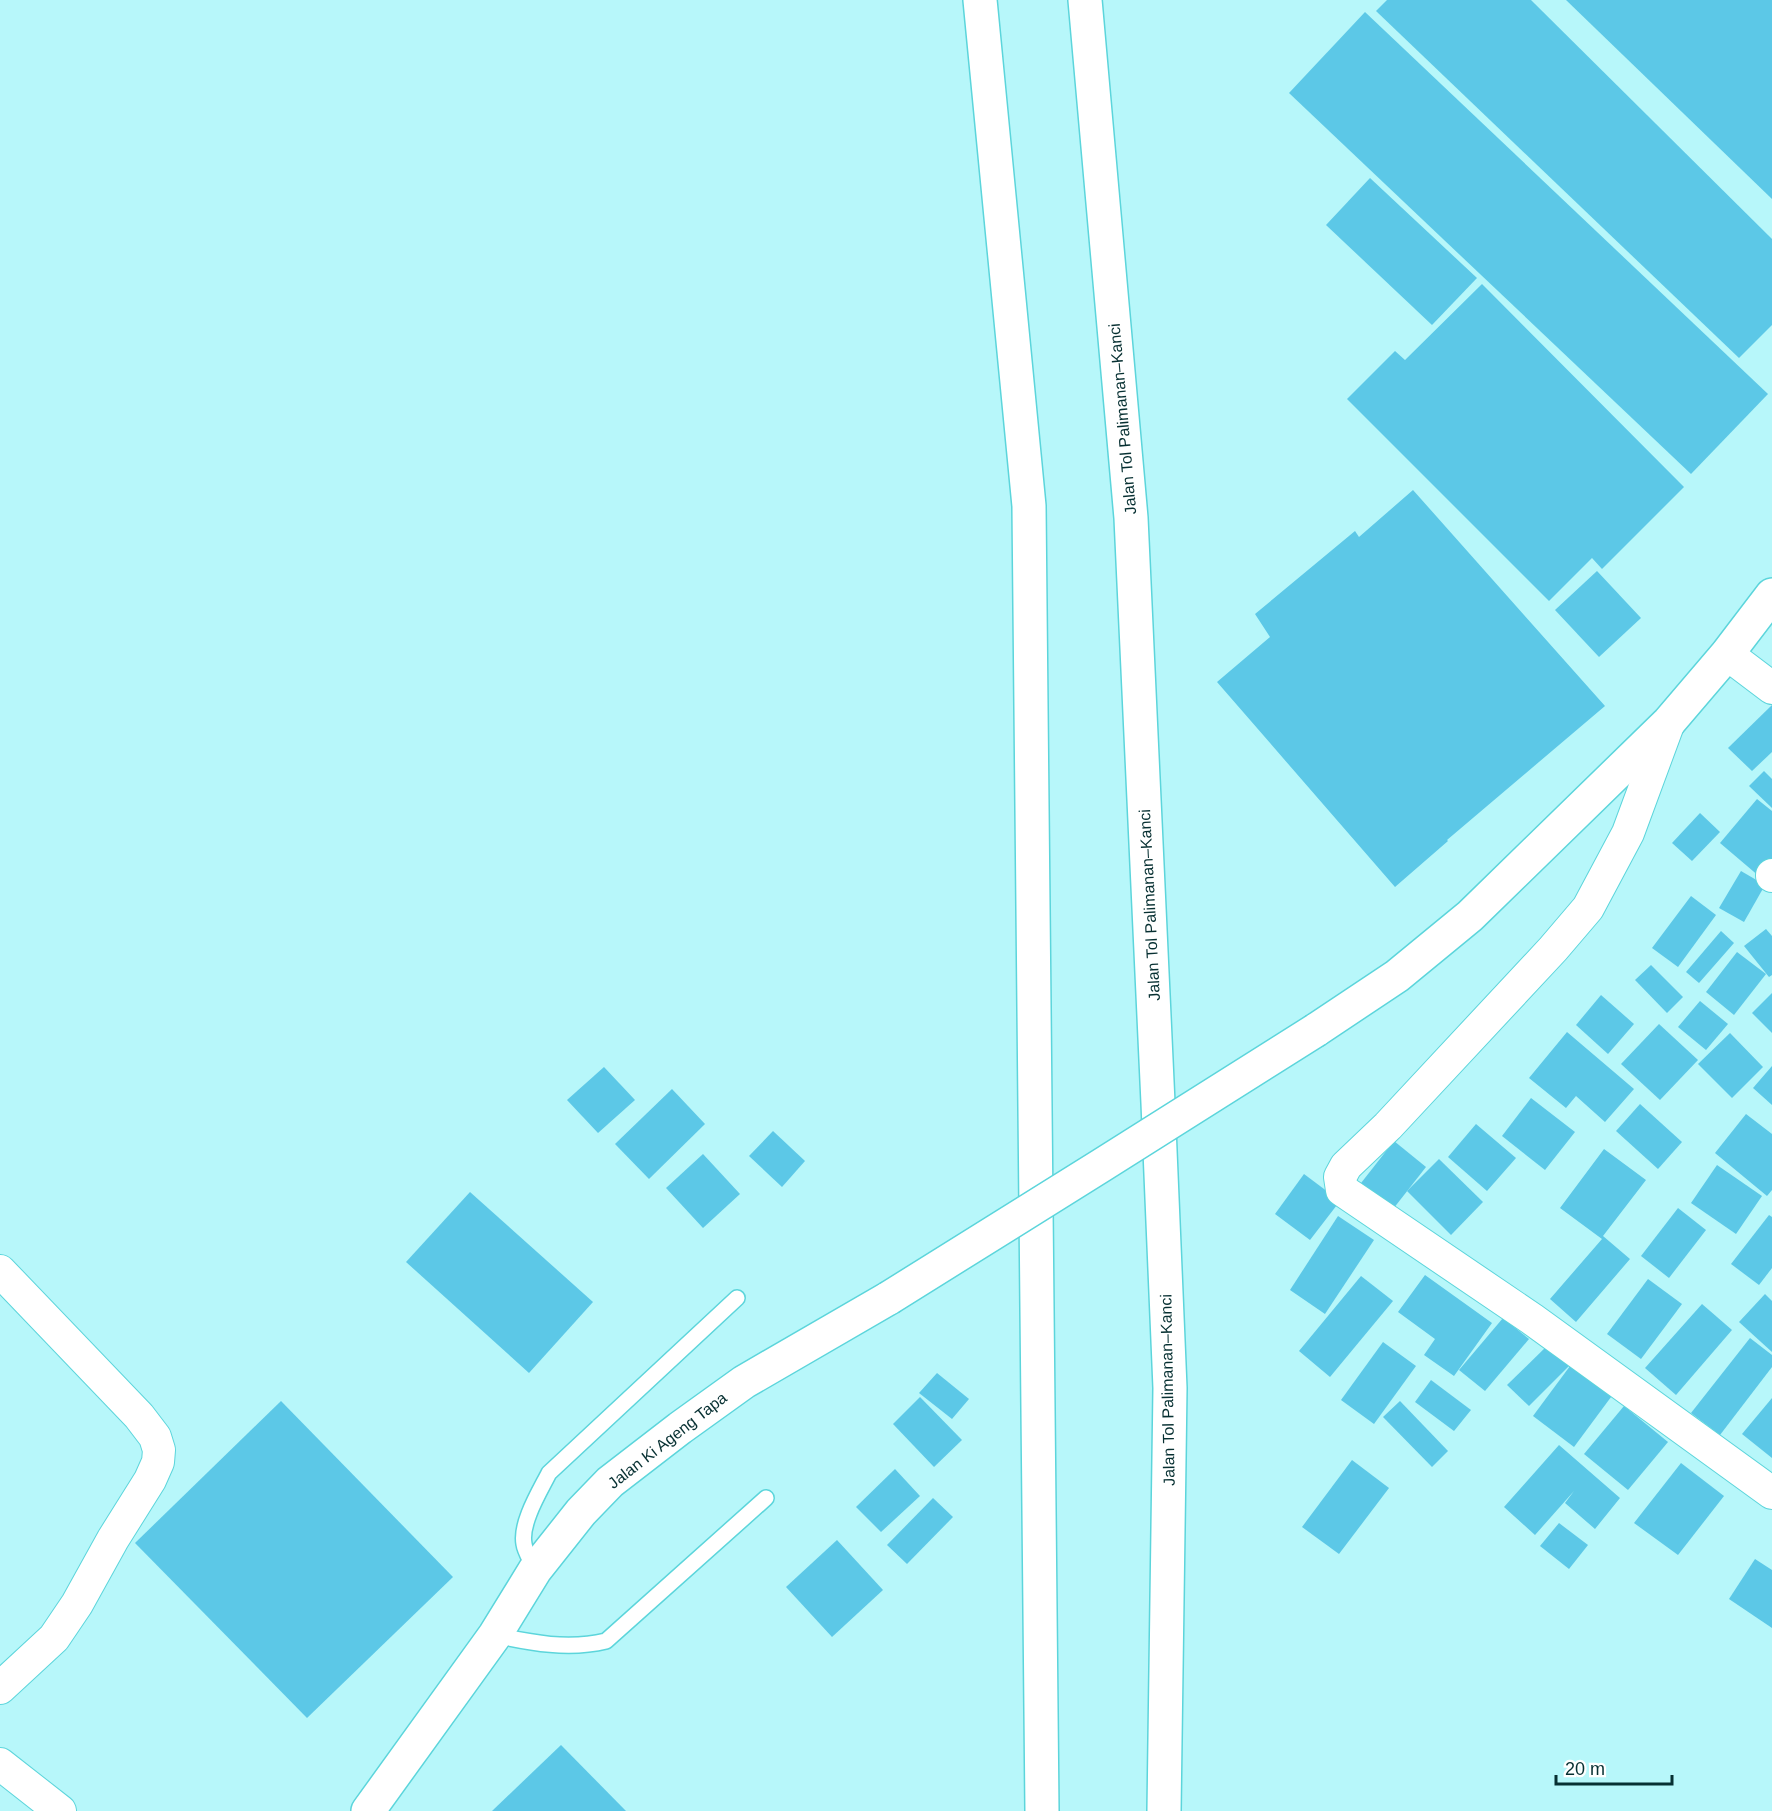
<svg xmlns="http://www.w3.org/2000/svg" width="1772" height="1811" font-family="Helvetica,sans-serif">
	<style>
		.building { fill: #5cc8e7 }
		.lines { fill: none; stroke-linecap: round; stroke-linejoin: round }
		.lane-casing { stroke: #5cd5db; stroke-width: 18 }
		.street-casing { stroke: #5cd5db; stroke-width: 34 }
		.secondary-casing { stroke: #5cd5db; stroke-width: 36 }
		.highway-casing { stroke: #5cd5db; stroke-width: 36 }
		.lane { stroke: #fff; stroke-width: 15 }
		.street { stroke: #fff; stroke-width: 32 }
		.secondary { stroke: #fff; stroke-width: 33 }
		.highway { stroke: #fff; stroke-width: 33 }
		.secondary-bridge-casing { stroke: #5cd5db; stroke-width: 36; stroke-linecap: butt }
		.secondary-bridge { stroke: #fff; stroke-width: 33 }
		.labels { text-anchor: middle; stroke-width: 4.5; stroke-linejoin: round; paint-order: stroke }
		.street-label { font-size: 16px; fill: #073032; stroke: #fff }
	</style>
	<rect width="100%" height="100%" fill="#b7f7fa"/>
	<!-- building -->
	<g class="building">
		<path d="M1387 0H1531L1772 239V325L1739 358 1376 11Z"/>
		<path d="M1566 0H1772V199Z"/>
		<path d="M1365 12 1768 394 1691 474 1289 93Z"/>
		<path d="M1370 178 1477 278 1432 325 1326 225Z"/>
		<path d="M1482 284 1684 487 1602 569 1592 558 1549 601 1347 399 1395 351 1405 360Z"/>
		<path d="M1413 490 1605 706 1447 840 1448 841 1395 887 1217 682 1270 637 1255 614 1355 531 1359 537Z"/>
		<path d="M1597 571 1641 618 1599 657 1555 610Z"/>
		<path d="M1772 705V752L1752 771 1728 748Z"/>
		<path d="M1764 771 1772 779V808L1749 786Z"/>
		<path d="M1757 799 1772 811V863L1760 877 1720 843Z"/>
		<path d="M1700 813 1720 832 1692 861 1672 843Z"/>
		<path d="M1741 871 1765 885 1744 922 1719 908Z"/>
		<path d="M1691 896 1716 915 1678 967 1652 948Z"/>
		<path d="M1766 929 1772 936V975L1769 977 1744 946Z"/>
		<path d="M1721 931 1734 943 1699 983 1686 972Z"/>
		<path d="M1737 952 1766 974 1734 1015 1706 992Z"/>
		<path d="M1651 965 1683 997 1667 1013 1635 980Z"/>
		<path d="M1772 993V1033L1752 1013Z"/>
		<path d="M1601 995 1634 1024 1608 1054 1576 1025Z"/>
		<path d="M1700 1001 1728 1024 1706 1050 1678 1027Z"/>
		<path d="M1659 1024 1698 1060 1660 1100 1621 1064Z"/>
		<path d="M1567 1032 1634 1089 1605 1122 1576 1096 1566 1108 1529 1078Z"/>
		<path d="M1730 1033 1763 1067 1732 1098 1698 1064Z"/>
		<path d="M1772 1066V1105L1753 1088Z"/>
		<path d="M604 1067 635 1100 598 1133 567 1100Z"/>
		<path d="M672 1089 705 1124 649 1179 615 1144Z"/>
		<path d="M1531 1098 1575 1132 1545 1170 1502 1136Z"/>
		<path d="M1640 1104 1682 1142 1658 1169 1616 1131Z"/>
		<path d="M1746 1114 1772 1134V1190L1767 1196 1715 1153Z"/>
		<path d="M1476 1124 1516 1158 1487 1191 1448 1157Z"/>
		<path d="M773 1131 805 1161 782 1187 749 1156Z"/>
		<path d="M1394 1141 1426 1167 1386 1218 1354 1192Z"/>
		<path d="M1604 1149 1646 1180 1603 1236 1630 1259 1576 1322 1550 1299 1602 1239 1560 1208Z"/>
		<path d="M703 1154 740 1194 703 1228 666 1188Z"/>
		<path d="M1439 1159 1483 1202 1451 1235 1407 1191Z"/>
		<path d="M1717 1165 1762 1196 1736 1234 1691 1203Z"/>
		<path d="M1304 1174 1340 1201 1310 1240 1275 1214Z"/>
		<path d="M470 1192 593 1302 529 1373 406 1262Z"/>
		<path d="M1678 1208 1706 1230 1669 1278 1641 1256Z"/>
		<path d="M1769 1215 1772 1217V1268L1759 1285 1731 1264Z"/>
		<path d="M1338 1216 1374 1240 1325 1314 1290 1290Z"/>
		<path d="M1425 1275 1492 1323 1454 1376 1424 1355 1435 1339 1398 1312Z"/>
		<path d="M1361 1276 1393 1301 1330 1377 1299 1351Z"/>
		<path d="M1648 1279 1682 1304 1641 1359 1607 1334Z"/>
		<path d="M1765 1294 1772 1301V1352L1739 1322Z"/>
		<path d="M1702 1304 1732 1330 1676 1395 1645 1368Z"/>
		<path d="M1503 1318 1529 1339 1485 1391 1459 1370Z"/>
		<path d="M1750 1338 1772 1355V1367L1720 1435 1691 1413Z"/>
		<path d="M1552 1341 1573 1362 1529 1406 1507 1385Z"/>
		<path d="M1383 1342 1416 1366 1374 1424 1341 1400Z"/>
		<path d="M1573 1362 1614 1393 1574 1447 1533 1416Z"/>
		<path d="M937 1373 969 1399 952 1419 919 1393Z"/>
		<path d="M1431 1380 1471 1410 1454 1431 1415 1402Z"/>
		<path d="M920 1397 962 1440 934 1467 893 1424Z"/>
		<path d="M1772 1398V1458L1742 1434Z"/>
		<path d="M281 1401 453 1577 307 1718 135 1543Z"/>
		<path d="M1400 1401 1448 1451 1432 1467 1383 1417Z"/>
		<path d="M1624 1406 1668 1442 1628 1490 1584 1454Z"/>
		<path d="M1559 1445 1620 1498 1595 1529 1565 1503 1574 1491 1535 1535 1504 1507Z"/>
		<path d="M1352 1460 1389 1488 1339 1554 1302 1527Z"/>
		<path d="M1681 1463 1724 1496 1678 1555 1634 1523Z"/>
		<path d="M895 1469 920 1496 881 1532 856 1507Z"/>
		<path d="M933 1498 953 1517 907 1564 887 1545Z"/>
		<path d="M1559 1523 1588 1545 1569 1569 1540 1546Z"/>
		<path d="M837 1540 883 1590 832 1637 786 1587Z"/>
		<path d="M1755 1559 1772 1570V1628L1729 1599Z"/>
		<path d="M561 1745 626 1811H492Z"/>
	</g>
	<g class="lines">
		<!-- lane casing -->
		<g class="lane-casing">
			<g id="lane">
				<path d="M535 1570C532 1562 525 1552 524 1544 520 1523 540 1491 549 1473L737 1298"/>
				<path d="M495 1635C531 1643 569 1650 606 1641L766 1498"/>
			</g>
		</g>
		<!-- street casing -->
		<g class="street-casing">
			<g id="street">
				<path d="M1727 654 1772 688"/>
				<path d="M1669 722 1628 833 1588 908 1553 949 1388 1126 1346 1166 1340 1177 1342 1190 1532 1319 1772 1493"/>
				<path d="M1772 876V875"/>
				<path d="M0 1271 139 1416 155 1437 159 1450 158 1462 150 1480 113 1539 77 1604 54 1638 0 1688"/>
				<path d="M0 1764 60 1811"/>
			</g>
		</g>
		<!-- secondary casing -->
		<g class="secondary-casing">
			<g id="secondary">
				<path d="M1316 1030 1397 976 1470 916 1669 722 1727 654 1772 595"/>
				<path d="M368 1811 495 1635 535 1570 581 1512 610 1482 680 1428 744 1382 889 1298"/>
			</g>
		</g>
		<!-- highway casing -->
		<g class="highway-casing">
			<g id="highway">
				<path d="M980 0 1029 506 1042 1811"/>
				<path d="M1085 0 1131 518 1158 1103 1170 1388 1164 1811"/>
			</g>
		</g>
		<!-- lane -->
		<use href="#lane" class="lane"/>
		<!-- street -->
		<use href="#street" class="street"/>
		<!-- secondary -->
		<use href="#secondary" class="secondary"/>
		<!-- highway -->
		<use href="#highway" class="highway"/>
		<!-- secondary-bridge casing -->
		<g class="secondary-bridge-casing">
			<path id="secondary-bridge" d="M889 1298 1102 1165 1316 1030"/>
		</g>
		<!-- secondary-bridge -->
		<use href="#secondary-bridge" class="secondary-bridge"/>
	</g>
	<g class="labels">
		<!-- street labels -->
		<g class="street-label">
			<text transform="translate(1122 419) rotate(-95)" y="6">Jalan Tol Palimanan–Kanci</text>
			<text transform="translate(1149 905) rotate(-93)" y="6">Jalan Tol Palimanan–Kanci</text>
			<text transform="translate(1167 1390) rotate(-91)" y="6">Jalan Tol Palimanan–Kanci</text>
			<text transform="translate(667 1440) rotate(-38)" y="6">Jalan Ki Ageng Tapa</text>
		</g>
	</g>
	<!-- scale -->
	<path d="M1556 1775v9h116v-9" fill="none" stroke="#073032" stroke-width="3"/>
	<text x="1565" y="1775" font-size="18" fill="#073032" stroke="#ffffff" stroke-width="4.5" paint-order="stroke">20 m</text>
</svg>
